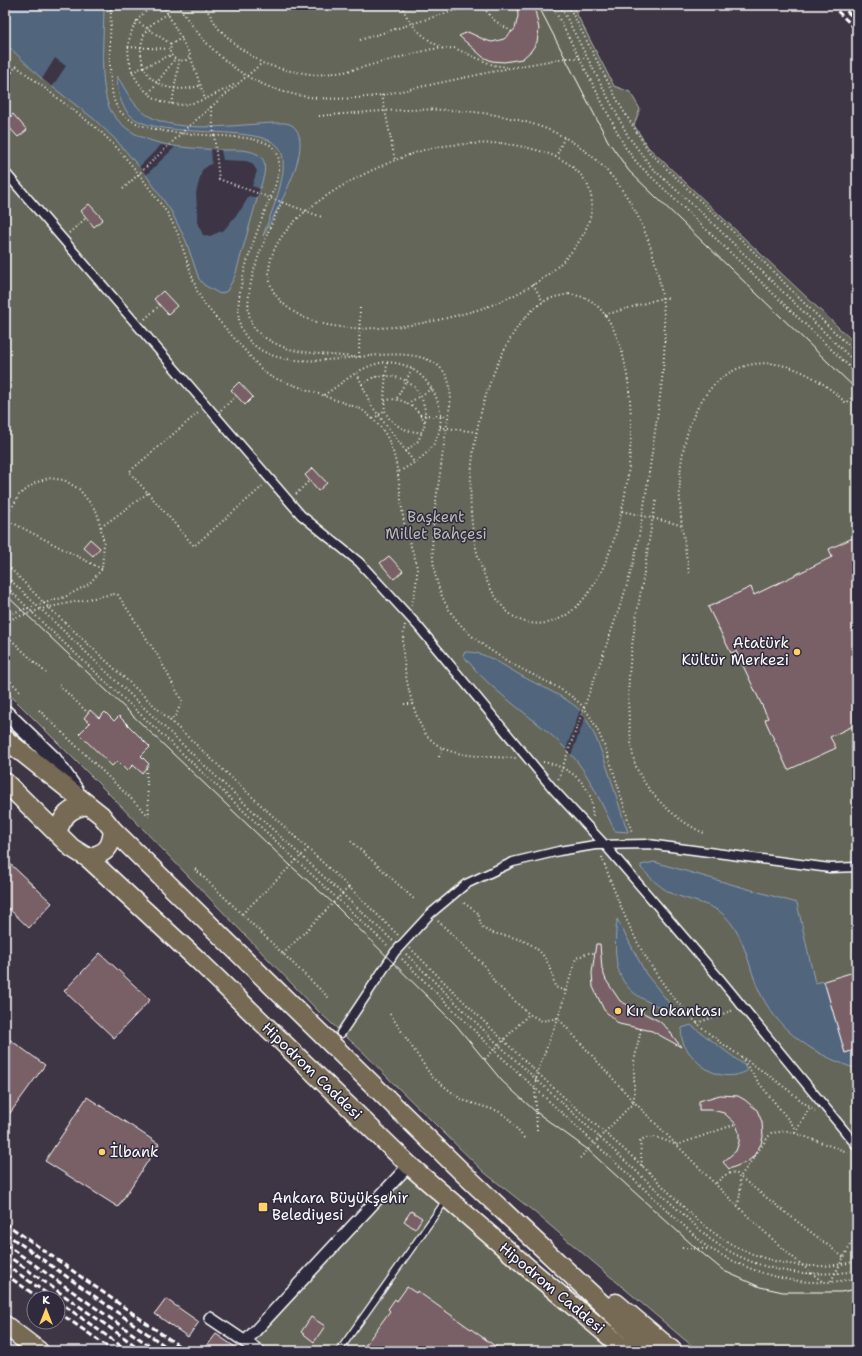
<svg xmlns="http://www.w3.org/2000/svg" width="862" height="1356" font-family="'Shantell Sans',sans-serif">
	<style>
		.green { fill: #646658; stroke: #b2b2ac }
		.water { fill: #51657d; stroke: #97a3b1 }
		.pier { fill: #3e3545 }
		.building { fill: #786166; stroke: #fff }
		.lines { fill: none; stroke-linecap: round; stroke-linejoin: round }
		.service-casing { stroke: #fff; stroke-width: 8 }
		.pedestrian-casing { stroke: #fff; stroke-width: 11 }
		.minor-casing { stroke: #fff; stroke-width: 14 }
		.tertiary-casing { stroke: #fff; stroke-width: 17 }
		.primary-casing { stroke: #fff; stroke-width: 21 }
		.path { stroke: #fff; stroke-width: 2; stroke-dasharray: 1 3; stroke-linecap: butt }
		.service { stroke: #2f2a3d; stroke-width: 5.5 }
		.pedestrian { stroke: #2f2a3d; stroke-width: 8 }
		.minor { stroke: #2f2a3d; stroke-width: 11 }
		.tertiary { stroke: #2f2a3d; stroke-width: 14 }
		.primary { stroke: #776a54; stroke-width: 18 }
		.tram { stroke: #fff; stroke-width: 1 }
		.rail { stroke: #fff; stroke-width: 3; stroke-dasharray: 6 3; stroke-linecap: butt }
		.path-bridge { stroke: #fff; stroke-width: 2; stroke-dasharray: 1 3; stroke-linecap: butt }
		.poi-dot { fill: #ffd166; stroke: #2f2a3d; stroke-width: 1.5 }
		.labels { text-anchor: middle; stroke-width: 3; stroke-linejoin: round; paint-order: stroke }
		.park-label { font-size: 15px; fill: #b9bab4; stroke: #2f2a3d }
		.poi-label { font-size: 15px; fill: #fff; stroke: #2f2a3d; text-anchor: start }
		.street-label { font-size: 15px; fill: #fff; stroke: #2f2a3d }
	</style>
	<rect width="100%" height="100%" fill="#3e3545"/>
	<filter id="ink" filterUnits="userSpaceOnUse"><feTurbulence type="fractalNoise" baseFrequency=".025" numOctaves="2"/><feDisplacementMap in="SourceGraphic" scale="8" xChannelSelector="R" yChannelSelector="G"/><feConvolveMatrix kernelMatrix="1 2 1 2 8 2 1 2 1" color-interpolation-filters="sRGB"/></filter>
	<g filter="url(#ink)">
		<!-- green -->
		<g class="green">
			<path d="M5 5H572L614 86 630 92 640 109 634 125 648 147 857 345V1351H698L533 1211 485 1173 389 1079 364 1053 320 1013 115 800 5 690Z"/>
			<path d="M409 1165 534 1273 609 1351H259L245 1342Z"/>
		</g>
		<!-- water -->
		<g class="water">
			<path d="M5 5H104C104 32 98 88 111 111 133 148 187 148 224 150 235 150 248 149 257 154 266 158 265 167 264 175L235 276 227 291 220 294 204 285 199 279 186 241 171 211 146 175 117 141 94 119 42 79 5 43Z"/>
			<path d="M117 76C126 90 133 106 147 115 179 135 240 124 275 123 281 123 288 122 293 126 317 145 273 216 263 236 270 214 290 174 281 151 269 121 160 142 131 116 120 106 117 90 117 76Z"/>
			<path d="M465 652C484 651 504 666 520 675 535 684 572 699 582 713 603 742 615 797 628 832L615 831C602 806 590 774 569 752 537 718 495 696 466 659L463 654Z"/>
			<path d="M654 862 797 903 815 983 824 981 845 1053 857 1049V1069C808 1053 769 1025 753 975 746 953 741 932 724 915 712 903 685 900 671 893 659 887 650 877 641 868V865Z"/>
			<path d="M617 919 646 974 678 1014C621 994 611 980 617 919Z"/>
			<path d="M691 1025 744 1065 747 1071C723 1083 702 1070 688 1051 683 1044 680 1037 682 1028Z"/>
		</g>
		<!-- pier -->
		<g class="pier">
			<path d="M55 58 66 66 52 87 42 79Z"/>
			<path d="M161 145 175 147 146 175 139 167Z"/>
			<path d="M211 149 221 150 223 160 246 161 252 163 257 171 252 186 260 189 257 198 249 196 242 208 224 230 210 236 203 235 198 224 196 193 202 170 212 163Z"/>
			<path d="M580 710 585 718 571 755 566 749Z"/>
		</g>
		<!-- building -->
		<g class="building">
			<path d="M517 5H532L535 10 539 29 537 42 531 51 522 59 504 62 492 61 483 57 459 36 468 32 485 40 492 42 504 39 515 29 518 16Z"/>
			<path d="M13 114 27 130 18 137 5 123Z"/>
			<path d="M89 204 103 219 94 227 81 211Z"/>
			<path d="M163 291 177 306 168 314 154 299Z"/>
			<path d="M239 382 253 397 245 405 231 390Z"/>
			<path d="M313 468 327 483 318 491 305 475Z"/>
			<path d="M857 536V724L830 737 836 748 788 770 765 720 768 718 736 651 731 653 708 607 751 587 754 595 832 557 829 549Z"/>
			<path d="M90 539 100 548 93 556 83 547Z"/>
			<path d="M389 556 403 571 394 579 380 563Z"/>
			<path d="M90 710 99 718 105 712 114 721 119 716 150 747 141 756 149 764 142 773 133 765 127 771 117 761 112 766 79 734 90 723 84 718Z"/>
			<path d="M5 859 52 903 29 928 5 905Z"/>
			<path d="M596 944H600L602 969 606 980 620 1001 659 1021 667 1028 681 1047 652 1031 619 1024 604 1010 593 987 592 973Z"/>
			<path d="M100 953 150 1000 114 1038 64 991Z"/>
			<path d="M857 971V1049L845 1053 824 981Z"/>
			<path d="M5 1036 45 1065 5 1120Z"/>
			<path d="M720 1095 738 1096 745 1100 757 1110 762 1122 763 1137 761 1144 753 1157 747 1162 729 1169 723 1162 736 1151 739 1142V1133L736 1124 724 1113 712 1110H699V1101Z"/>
			<path d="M87 1097 159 1144 118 1207 45 1161Z"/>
			<path d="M411 1211 422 1218 415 1229 404 1221Z"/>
			<path d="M407 1287 416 1293 417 1291 502 1351H361L390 1311 388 1309 395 1299 397 1301Z"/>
			<path d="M166 1299 199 1322 188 1337 155 1314Z"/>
			<path d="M311 1317 325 1326 314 1342 301 1332Z"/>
			<path d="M216 1334 241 1351H203Z"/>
		</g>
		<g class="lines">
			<!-- service casing -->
			<g class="service-casing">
				<path id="service" d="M339 1351 446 1200"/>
			</g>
			<!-- pedestrian casing -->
			<g class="pedestrian-casing">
				<g id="pedestrian">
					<path d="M5 172 301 515 359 562 417 625 554 790 605 845 720 979 857 1146"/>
					<path d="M341 1033 395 952 430 914 466 884 513 862 559 851 595 845 648 844 830 868 857 867"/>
				</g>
			</g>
			<!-- minor casing -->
			<g class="minor-casing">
				<g id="minor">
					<path d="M210 1318 259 1351"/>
					<path d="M245 1342 409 1165"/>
				</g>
			</g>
			<!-- tertiary casing -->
			<g class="tertiary-casing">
				<path id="tertiary" d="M5 712 54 759 76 790"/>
			</g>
			<!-- primary casing -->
			<g class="primary-casing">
				<g id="primary">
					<path d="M5 739 101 815 113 830 465 1175 652 1351"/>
					<path d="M5 782 72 848 88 858 200 962 409 1165 534 1273 627 1351"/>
					<path d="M57 832C64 815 68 809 87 805"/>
					<path d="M88 858C106 853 111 849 113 830"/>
					<path d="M616 1303 673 1351"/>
					<path d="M5 1325 39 1351"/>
				</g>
			</g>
			<!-- path -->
			<g class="path">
				<path d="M111 5C111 28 106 88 117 107 144 151 266 122 277 153 284 171 272 193 266 208 255 237 232 294 240 325 242 332 248 340 254 345 302 386 411 328 444 372 450 380 450 390 451 399 447 424 443 449 440 474 433 519 424 567 448 608 461 629 481 645 501 657 524 673 567 687 584 708 605 733 621 798 632 832"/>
				<path d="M156 5C111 27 124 96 172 104 195 108 216 93 236 84"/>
				<path d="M163 5 190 55 205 99"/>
				<path d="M178 5C228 84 290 109 382 95L510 68 565 58H587"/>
				<path d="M204 5 218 28 237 46 262 63 285 70 316 75 344 72 432 49 454 48 493 65 507 67"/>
				<path d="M402 5C407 24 425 39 442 48"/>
				<path d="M481 5 494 20 512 32"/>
				<path d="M552 5 625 147 638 164 857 374"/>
				<path d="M560 5 628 136 652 168 705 216 857 364"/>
				<path d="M568 5 621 107 650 153 748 246 806 305 857 353"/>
				<path d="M168 14C161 18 153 22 148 28 143 35 141 43 141 51 142 86 174 95 202 85"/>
				<path d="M136 21 171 44"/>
				<path d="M182 38 171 44 170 53C174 59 178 62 186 60L190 56"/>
				<path d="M360 40 472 5"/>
				<path d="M128 47 170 49"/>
				<path d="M5 67 12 72 16 66 99 130 119 150 139 174 168 214 178 234 197 291 205 305 263 371 271 377 361 409C370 416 380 425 386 435 402 464 398 500 406 531 409 544 416 556 417 570 417 582 415 594 411 606"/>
				<path d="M132 72 171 55"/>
				<path d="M149 93 175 59"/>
				<path d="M382 95 395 160"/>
				<path d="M172 104 179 61"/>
				<path d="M211 107 219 179 322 217"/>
				<path d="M319 116C394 110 471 101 544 128 621 157 659 238 664 317 667 362 658 408 652 453 647 487 642 522 635 556 628 586 616 617 606 646 590 691 574 735 558 780"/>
				<path d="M5 132 10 128"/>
				<path d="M501 143C526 147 557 152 576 170 612 203 579 250 550 273 531 288 508 299 486 307 432 325 314 350 275 294 269 285 268 273 270 263 280 209 377 164 424 150 449 143 476 144 501 143Z"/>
				<path d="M556 157 564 138"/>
				<path d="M123 189 189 126 262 63"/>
				<path d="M282 202C268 231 238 293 252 324 257 336 277 345 289 349 310 354 333 355 355 357"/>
				<path d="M69 233 86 218"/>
				<path d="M533 284 543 302"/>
				<path d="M569 294C578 296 588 297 595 304 664 362 629 639 530 623 511 620 501 606 492 591 454 524 471 409 507 345 515 329 527 312 543 302 551 297 560 296 569 294Z"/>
				<path d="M605 315 662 298H671"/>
				<path d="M145 319 160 305"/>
				<path d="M359 357 360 306"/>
				<path d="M357 373 371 405 414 462"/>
				<path d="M362 384C366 382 372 378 376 377 407 371 428 393 425 422"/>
				<path d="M324 395C340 385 357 369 376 364 420 352 457 408 433 445 425 458 410 465 397 473"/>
				<path d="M397 398 412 369"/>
				<path d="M385 401C400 394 420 409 425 423L422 432C409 433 389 425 385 410 383 397 386 376 387 363"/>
				<path d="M407 404 433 388"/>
				<path d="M221 410 236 396"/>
				<path d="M420 415 448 416"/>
				<path d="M373 419 385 410"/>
				<path d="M440 427 476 432"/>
				<path d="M405 452 418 441 422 432"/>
				<path d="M148 493 194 546 263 486"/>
				<path d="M296 494 309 481"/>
				<path d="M656 501C651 525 648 549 644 573 635 625 624 677 630 730 631 743 632 757 637 769 650 797 678 822 706 834"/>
				<path d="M622 511 681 525"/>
				<path d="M5 519 102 569"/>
				<path d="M5 520 19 495 35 483 48 478 64 480 79 489 97 512 104 543 102 569 89 584 65 597 5 615"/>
				<path d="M101 527 148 493 129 472 199 412"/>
				<path d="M5 563 44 603 349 887 398 935"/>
				<path d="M689 573C683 535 676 497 682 458 697 358 774 333 846 403L857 393"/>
				<path d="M5 575 226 786 393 941"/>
				<path d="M5 585 46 626 388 946"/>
				<path d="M405 625C398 652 410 706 423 730 426 736 435 744 441 747 456 757 497 757 516 758"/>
				<path d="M5 634 46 673"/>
				<path d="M5 676 20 691"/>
				<path d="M59 685 88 713"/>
				<path d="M404 704H413"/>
				<path d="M39 710 149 816"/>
				<path d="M439 757 442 748"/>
				<path d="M543 762C563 765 585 778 591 799 592 804 592 811 593 817"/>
				<path d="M146 768 149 815"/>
				<path d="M351 841 415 900"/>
				<path d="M602 857C623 917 644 966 687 1013 711 1039 743 1057 771 1077 786 1088 800 1100 815 1111"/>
				<path d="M195 869 330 999"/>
				<path d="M464 903 478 913C479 916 480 922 481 925 485 932 496 934 503 935 536 942 549 953 555 987L566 991"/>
				<path d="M242 914 308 849"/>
				<path d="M438 921 485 966 495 983 529 1014 542 1021 558 1018 634 1102 580 1158"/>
				<path d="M410 948C455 993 499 1037 545 1080 575 1108 607 1134 638 1162 670 1191 699 1229 739 1248 776 1266 817 1271 857 1261"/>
				<path d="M283 954 349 887"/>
				<path d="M406 954 499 1045 710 1239C757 1272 801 1278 857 1271"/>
				<path d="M402 959 497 1053 707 1247C755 1275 801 1290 857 1278"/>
				<path d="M390 1014 432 1077 462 1100 498 1111 507 1117 524 1138"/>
				<path d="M697 1023 734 1010"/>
				<path d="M641 1029 634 1062V1102C696 1163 755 1229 823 1282"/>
				<path d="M741 1057 759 1083 796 1129"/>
				<path d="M485 1059 529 1014"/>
				<path d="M537 1130 535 1088 537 1073 558 1018 576 958 588 953H596"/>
				<path d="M795 1133 810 1107"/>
				<path d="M642 1166 640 1142 644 1138 656 1137 677 1145 736 1124"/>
				<path d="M716 1183C742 1158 743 1183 738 1205"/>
				<path d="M682 1248 709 1249"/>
				<path d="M843 1257 740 1177 771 1133 787 1131 795 1133 850 1153"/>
				<path d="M831 1281 857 1233"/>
			</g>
			<!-- service -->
			<use href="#service" class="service"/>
			<!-- pedestrian -->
			<use href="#pedestrian" class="pedestrian"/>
			<!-- minor -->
			<use href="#minor" class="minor"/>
			<!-- tertiary -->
			<use href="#tertiary" class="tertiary"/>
			<!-- primary -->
			<use href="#primary" class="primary"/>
			<!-- tram -->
			<g class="tram">
				<path d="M538 5 608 141 629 171 857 390"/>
				<path d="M5 594 291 866 333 903 456 1025 502 1081 536 1112 587 1149 697 1249 724 1271 760 1287 783 1292H841L857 1289"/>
			</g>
			<!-- rail -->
			<g class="rail">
				<path d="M831 5 857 30"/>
				<path d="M840 5 857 21"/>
				<path d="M5 1223 186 1351"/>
				<path d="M5 1233 172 1351"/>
				<path d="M5 1244 157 1351"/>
				<path d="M5 1254 143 1351"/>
				<path d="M5 1264 53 1298"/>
				<path d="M5 1274 39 1298"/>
				<path d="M58 1301 128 1351"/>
				<path d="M58 1312 114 1351"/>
			</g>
			<!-- path-bridge -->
			<path class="path-bridge" d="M5 621 45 608 113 594 118 595 158 656 182 701 176 715 170 721"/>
		</g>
	</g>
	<!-- markers -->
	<g class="poi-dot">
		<circle cx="797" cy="652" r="4"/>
		<circle cx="618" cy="1011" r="4"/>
		<circle cx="102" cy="1152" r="4"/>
		<rect x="258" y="1202" width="10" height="10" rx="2"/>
	</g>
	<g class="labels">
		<!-- park labels -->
		<g class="park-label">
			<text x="436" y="522">Başkent<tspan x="436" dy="17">Millet Bahçesi</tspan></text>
		</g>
		<!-- poi labels -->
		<g class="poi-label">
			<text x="789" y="648" text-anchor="end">Atatürk<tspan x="789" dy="17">Kültür Merkezi</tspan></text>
			<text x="626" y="1016">Kır Lokantası</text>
			<text x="110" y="1157">İlbank</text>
			<text x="272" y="1203">Ankara Büyükşehir<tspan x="272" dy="17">Belediyesi</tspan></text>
		</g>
		<!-- street labels -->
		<g class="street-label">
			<text transform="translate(312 1071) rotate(44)" y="5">Hipodrom Caddesi</text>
			<text transform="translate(552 1288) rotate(40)" y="5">Hipodrom Caddesi</text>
		</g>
	</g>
	<!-- margin -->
	<rect width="862" height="1356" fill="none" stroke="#2f2a3d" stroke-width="20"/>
	<rect x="10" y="10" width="842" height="1336" fill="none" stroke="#fff" stroke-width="1.5" filter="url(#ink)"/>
	<!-- north arrow -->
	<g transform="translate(46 1310)"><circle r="19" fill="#2f2a3d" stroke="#827f8b"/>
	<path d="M0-3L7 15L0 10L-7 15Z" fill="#ffd166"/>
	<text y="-6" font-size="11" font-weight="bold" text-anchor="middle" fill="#ffffff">K</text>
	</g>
</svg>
